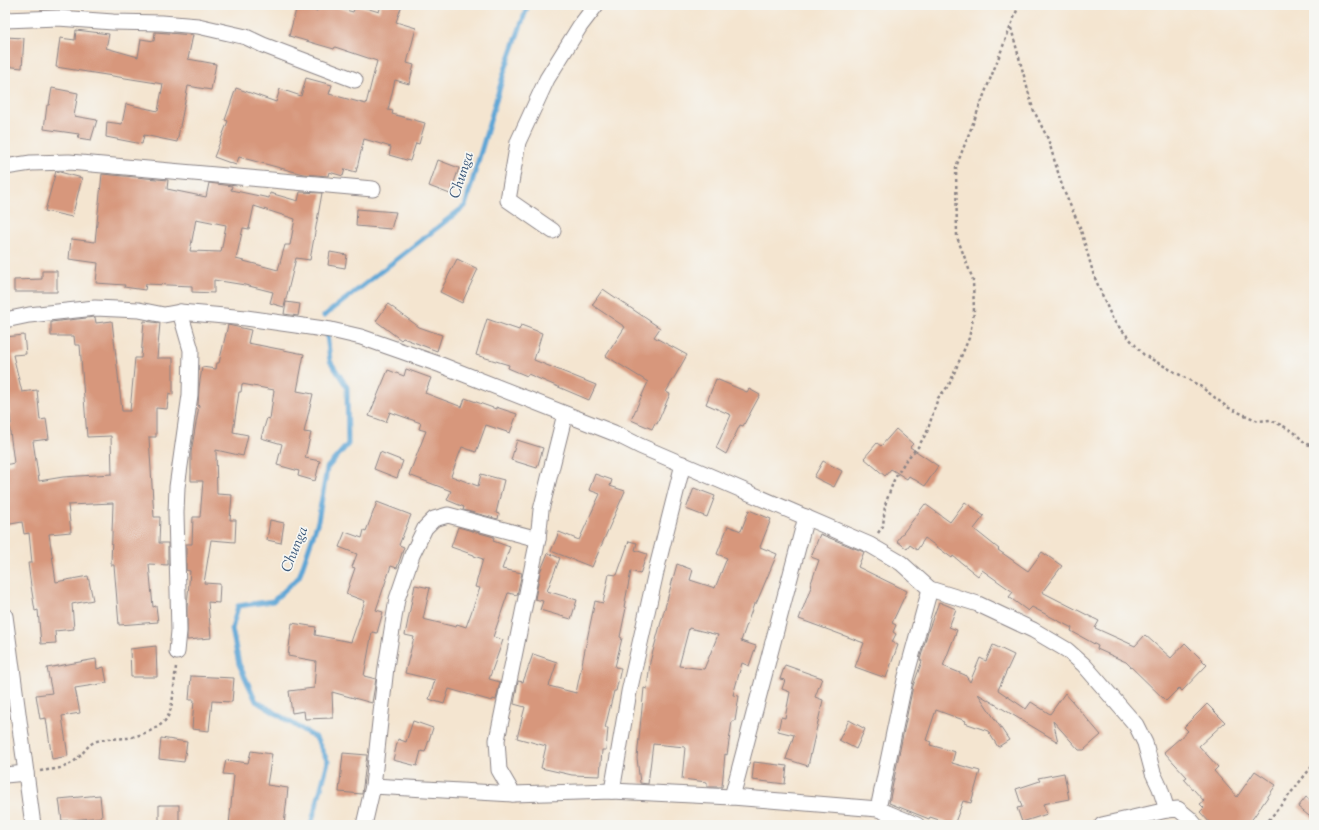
<svg xmlns="http://www.w3.org/2000/svg" width="1319" height="830" font-family="'Sorts Mill Goudy',serif">
	<style>
		.lines { fill: none; stroke-linecap: round; stroke-linejoin: round }
		.stream { stroke: #5fa6d5; stroke-width: 5 }
		.building { fill: #d7977b; fill-rule: evenodd }
		.street-casing { stroke: #8b8486; stroke-width: 17 }
		.path { stroke: #8b8486; stroke-width: 2.5; stroke-dasharray: 3 3; stroke-linecap: butt }
		.street { stroke: #fff; stroke-width: 15 }
		.labels { text-anchor: middle; stroke-width: 3.5; stroke-linejoin: round; paint-order: stroke }
		.water-label { font-size: 15px; font-style: italic; fill: #3a5779; stroke: #f6f6f2 }
	</style>
	<rect width="100%" height="100%" fill="#f6f6f2"/>
	<filter id="ink" filterUnits="userSpaceOnUse"><feTurbulence type="fractalNoise" baseFrequency=".025" numOctaves="2"/><feDisplacementMap in="SourceGraphic" scale="8" xChannelSelector="R" yChannelSelector="G"/><feConvolveMatrix kernelMatrix="1 2 1 2 8 2 1 2 1" color-interpolation-filters="sRGB"/></filter>
	<filter id="wash" filterUnits="userSpaceOnUse"><feTurbulence type="fractalNoise" baseFrequency=".012" numOctaves="4" result="noise"/><feDisplacementMap in="SourceGraphic" scale="16" xChannelSelector="R" yChannelSelector="G"/><feGaussianBlur stdDeviation="0.9" result="paint"/><feColorMatrix in="noise" values="0 0 0 0 0 0 0 0 0 0 0 0 0 0 0 0 0 1.4 0 .05"/><feComposite in="paint" operator="in"/></filter>
	<g filter="url(#wash)">
		<rect width="100%" height="100%" fill="#f4e5d0"/>
		<g class="lines">
			<!-- stream -->
			<g class="stream">
				<path d="M324 316 465 206 504 73 528 5"/>
				<path d="M311 825 328 762 316 738 256 701 239 664 232 629 238 606 273 601 299 577 318 521 327 468 348 444 347 387 330 361 327 333"/>
			</g>
		</g>
		<g id="blocks">
			<!-- building -->
			<g class="building">
				<path d="M318 5H328L353 12 356 5 379 12 381 5H402L396 22 416 28 407 63 414 65 409 84 395 80 388 110 393 111 392 114 425 123 419 144 416 143 410 161 389 155 391 147 364 139 356 172 345 169 343 176 329 172 328 176 303 174 239 157 236 165 214 157 228 121 225 120 236 88 276 102 280 89 301 96 306 78 332 85 329 94 366 104 377 61 335 47 334 49 289 36 297 6 317 11Z"/>
				<path d="M76 30 109 34 106 48 138 57 141 39 154 41 155 32 193 35 188 59 216 64 211 90 188 86 177 142 144 135 142 144 106 137 107 122 122 124 126 104 158 111 163 84 56 67 60 38 75 40Z"/>
				<path d="M5 37 24 38 22 68 5 66Z"/>
				<path d="M52 88 78 93 74 116 97 120 91 140 78 138 79 134 44 129 47 105H49Z"/>
				<path d="M438 160 459 168 450 194 429 186Z"/>
				<path d="M56 171 82 178 72 217 45 211Z"/>
				<path d="M102 174 168 180 167 189 206 197 209 183 232 186 231 190 269 198 270 193 298 201 300 192 322 193 310 260 296 258 284 307 270 303 273 292 245 285 214 280V293L192 292V286L146 284 145 290 124 287 125 285 96 283 98 263 69 259 71 239 95 242ZM254 206 295 219 290 245H285L278 270 236 259 243 228 249 229ZM196 219 226 225 221 252 190 251Z"/>
				<path d="M357 209 396 212 391 229 356 226Z"/>
				<path d="M330 252 347 255 345 268 328 265Z"/>
				<path d="M457 259 478 269 462 303 440 292Z"/>
				<path d="M42 271H57V292H14V280L42 279Z"/>
				<path d="M603 289 660 328 654 337 687 355 666 392 670 394 657 424 655 423 652 429 631 420 648 382 606 356 625 327 592 305Z"/>
				<path d="M286 302 300 304 298 316 284 314Z"/>
				<path d="M388 304 419 327 442 335 437 351 403 338 401 340 376 321Z"/>
				<path d="M95 317 96 323 112 321 122 411H130L135 358H141L144 321 160 323 157 358H173V395L169 393 167 409 156 408V437H149L154 517H160L159 543H168V565L149 564 153 607 156 606 158 622 119 625 114 565H111L113 503 68 505 71 532 49 534 56 582 88 576 93 600 72 604 74 629 55 631 56 643 41 644 38 610 35 611 31 586 28 563H32L29 533 24 534 22 522 5 525V465L14 463 9 424H11L7 394 5 383V337L24 335 26 354 13 355 22 392 37 390 40 420 46 419 49 439 33 441 39 481 63 477 112 474 111 436 87 437 80 345H75L74 336H51V322Z"/>
				<path d="M487 319 519 330 521 325 542 333 534 360 596 385 589 400 528 374 527 376 508 368 509 365 476 355Z"/>
				<path d="M228 325 251 330 248 343 304 354 297 391 313 394 304 432 311 433 305 458 320 461 315 481 298 476 299 471 277 465 282 444 261 438 267 418 270 419 274 390 242 384 241 392H239L233 432 248 435 243 456 216 450 217 494 232 495 230 520H236L235 542 211 540 204 583 220 584 219 603 208 602 211 638 187 640V607L190 571 186 570V544H192L193 517H200L203 481H191V452L199 406 198 405 199 388 202 367 216 369 217 363H219Z"/>
				<path d="M406 369 431 378 425 393 462 407 465 398 496 409V407L517 414 510 433 486 425 476 452 462 447 451 476 478 486 481 474 504 480 496 513 499 514 498 519 463 510 464 507 447 500 451 491 409 475 426 431 419 429 421 423 390 412 386 422 369 416 388 370 404 376Z"/>
				<path d="M716 379 747 392 749 389 760 395 743 426 740 425 726 454 716 448 731 415 706 404Z"/>
				<path d="M896 429 913 444 910 447 938 466 925 486 909 476 907 479 891 469 885 476 864 458 877 443 881 446Z"/>
				<path d="M517 440 543 448 537 468 511 460Z"/>
				<path d="M380 452 403 461 397 478 374 469Z"/>
				<path d="M823 461 842 471 834 487 814 477Z"/>
				<path d="M595 474 612 480 610 486 625 491 592 567 551 551 559 532 579 540 600 494 589 490Z"/>
				<path d="M694 488 715 496 707 517 686 509Z"/>
				<path d="M377 502 411 515 399 545 404 547 397 568 391 566 376 610 383 612 377 633 372 632 364 676 376 679 372 703 332 692 333 718 305 719 304 711 292 713 289 691 314 688 316 661 288 656 292 623 316 627 315 635 351 642 365 601 346 594 355 568 352 567 357 554 339 547 345 532 362 538 364 530 366 531Z"/>
				<path d="M965 502 984 516 974 529 999 549 998 550 1028 571 1042 552 1062 566 1042 592 1099 621 1095 628 1135 646 1145 635 1171 658 1185 643 1207 665 1182 691 1179 688 1166 701 1126 662 1097 649 1098 646 1071 631 1072 628 1032 607 1028 611 1009 597 1013 592 982 570 978 576 953 556 952 558 925 538 917 550 910 545 907 549 897 541 925 504 950 522Z"/>
				<path d="M749 510 771 519 760 547 777 554 756 604H754L741 641 756 646 749 666 742 663 733 695 739 696 735 721H732L727 755 725 754 722 787H707V782L682 779 685 747 653 744 648 784 640 783 637 758 644 688 647 689 650 662 677 564 693 570 690 580 715 588 727 558 717 554 728 526 741 531ZM689 628 718 635 704 669 679 666Z"/>
				<path d="M270 520 284 523 281 543 267 540Z"/>
				<path d="M458 527 494 537 493 541 510 547 502 569 522 573 517 595 508 593 493 637 503 640 489 679 500 682 496 700 493 699 492 701 449 689 444 704 429 699 435 680 405 673 414 637 405 635 415 585 430 588 423 619 456 627 457 624 466 627 480 588 475 587 483 559 474 556V555L451 547Z"/>
				<path d="M820 534 864 552 858 567 907 591 892 623 896 625 893 632 896 634 892 642 898 645 886 678 855 667 864 643 799 619 811 587 810 586 819 560 811 557Z"/>
				<path d="M629 541 637 543 635 550 647 554 640 574 631 571 624 607 626 608 620 637 622 638 615 667 621 668 616 691H614L605 728H608L606 750H602L600 776 572 775 541 768 546 746 517 738 525 707 514 704 518 681 523 682 533 654 557 662 549 686 576 693 595 601 603 603 609 574 617 575Z"/>
				<path d="M548 553 560 558 547 591 577 600 571 619 540 610 543 601 535 599 540 572Z"/>
				<path d="M939 602 956 609 949 627 957 630 943 666 965 675 970 682 980 658 986 661 993 645 1014 655 998 690 1026 709 1031 702 1050 714 1065 693 1101 735 1084 750H1079L1053 721 1058 742 978 694 1009 740 998 747 988 731 965 723 966 721 936 710 926 740 931 742 930 745 955 752 952 763 980 771 971 803 963 801 954 825 930 817 929 819 889 803 913 686 922 661 920 660 928 631Z"/>
				<path d="M156 646 157 677H131L130 649Z"/>
				<path d="M96 659 97 669 104 667 107 683 75 688 80 713 62 716 68 756 52 759 46 718 40 719 36 695 52 693 47 668Z"/>
				<path d="M785 665 822 678 815 697 823 700 808 766 786 759 794 735 778 731 781 717 785 718 790 692 782 689 785 680 780 679Z"/>
				<path d="M191 676 234 678 232 702 212 701 209 731 192 729 194 700H189Z"/>
				<path d="M1207 704 1225 722 1199 746 1218 767 1214 771 1237 797 1255 771 1276 785 1253 818 1247 825H1212L1200 812 1204 808 1200 804 1204 801 1184 779 1187 777 1164 752 1188 731 1184 727Z"/>
				<path d="M849 720 865 729 856 749 839 740Z"/>
				<path d="M413 721 433 728 425 752 421 751 417 766 393 760 398 739 406 742Z"/>
				<path d="M161 738 187 742 184 762 159 759Z"/>
				<path d="M251 751 272 754 267 785 288 788 284 825H229L234 775 223 774 226 760 248 763Z"/>
				<path d="M343 753 367 755 362 794 339 792Z"/>
				<path d="M754 762 787 766 785 784 752 780Z"/>
				<path d="M1064 773 1069 799 1043 804 1047 814 1022 822 1017 808 1022 807 1016 789 1040 781 1038 778Z"/>
				<path d="M100 795 102 817 62 821 59 799Z"/>
				<path d="M1306 797 1314 803V820L1298 807Z"/>
				<rect x="159" y="805" width="20" height="20"/>
			</g>
		</g>
	</g>
	<g filter="url(#ink)">
		<use href="#blocks" fill-opacity="0" stroke="#8b8486" stroke-width="1"/>
		<g class="lines">
			<!-- street casing -->
			<g class="street-casing">
				<g id="street">
					<path d="M5 20 58 18 113 22 162 23 198 26 246 37 263 45 355 80"/>
					<path d="M5 167 31 163 69 162 373 189"/>
					<path d="M553 231 508 200 518 142 547 79 580 26 596 5"/>
					<path d="M180 312 246 318 331 330 361 337 441 365 614 433 640 446 870 545 901 563 930 589 978 604 1033 630 1067 650 1084 665 1136 725 1145 743 1153 773 1160 788 1167 810"/>
					<path d="M5 320 29 315 95 308 139 310 164 315 180 312 191 350 190 395 177 487 176 513 179 631 177 652"/>
					<path d="M5 616 33 825"/>
					<path d="M5 775 26 773"/>
					<path d="M373 786 513 794 612 791 732 797 878 809 917 825"/>
					<path d="M612 791 629 692 658 563 683 464"/>
					<path d="M513 794 499 770 497 740 538 539 541 510 565 414"/>
					<path d="M732 797 806 517"/>
					<path d="M878 809 905 680 930 589"/>
					<path d="M364 825 373 786 386 667 397 599 412 555 425 528 434 519 448 515 538 539"/>
					<path d="M1102 825 1167 810 1178 809 1189 818 1195 825"/>
				</g>
			</g>
			<!-- path -->
			<g class="path">
				<path d="M1011 28 1033 109 1048 139 1063 189 1080 227 1094 276 1113 320 1144 355 1200 386 1227 407 1258 421 1270 420 1285 427 1295 433 1305 443 1314 447"/>
				<path d="M878 533 883 526 885 505 894 480 906 460 918 447 927 432 938 398 949 385 969 338 974 313 973 280 957 237 956 167 1019 5"/>
				<path d="M40 771C59 768 65 770 79 757 85 751 87 746 94 742 104 738 117 739 127 738 139 736 160 729 167 718 174 707 174 680 176 667"/>
				<path d="M1265 825 1314 764"/>
			</g>
			<!-- street -->
			<use href="#street" class="street"/>
		</g>
	</g>
	<g class="labels">
		<!-- water labels -->
		<g class="water-label">
			<text transform="translate(461 175) rotate(-72)" y="5">Chunga</text>
			<text transform="translate(294 549) rotate(-68)" y="5">Chunga</text>
		</g>
	</g>
	<!-- margin -->
	<rect width="1319" height="830" fill="none" stroke="#f6f6f2" stroke-width="20"/>
</svg>
